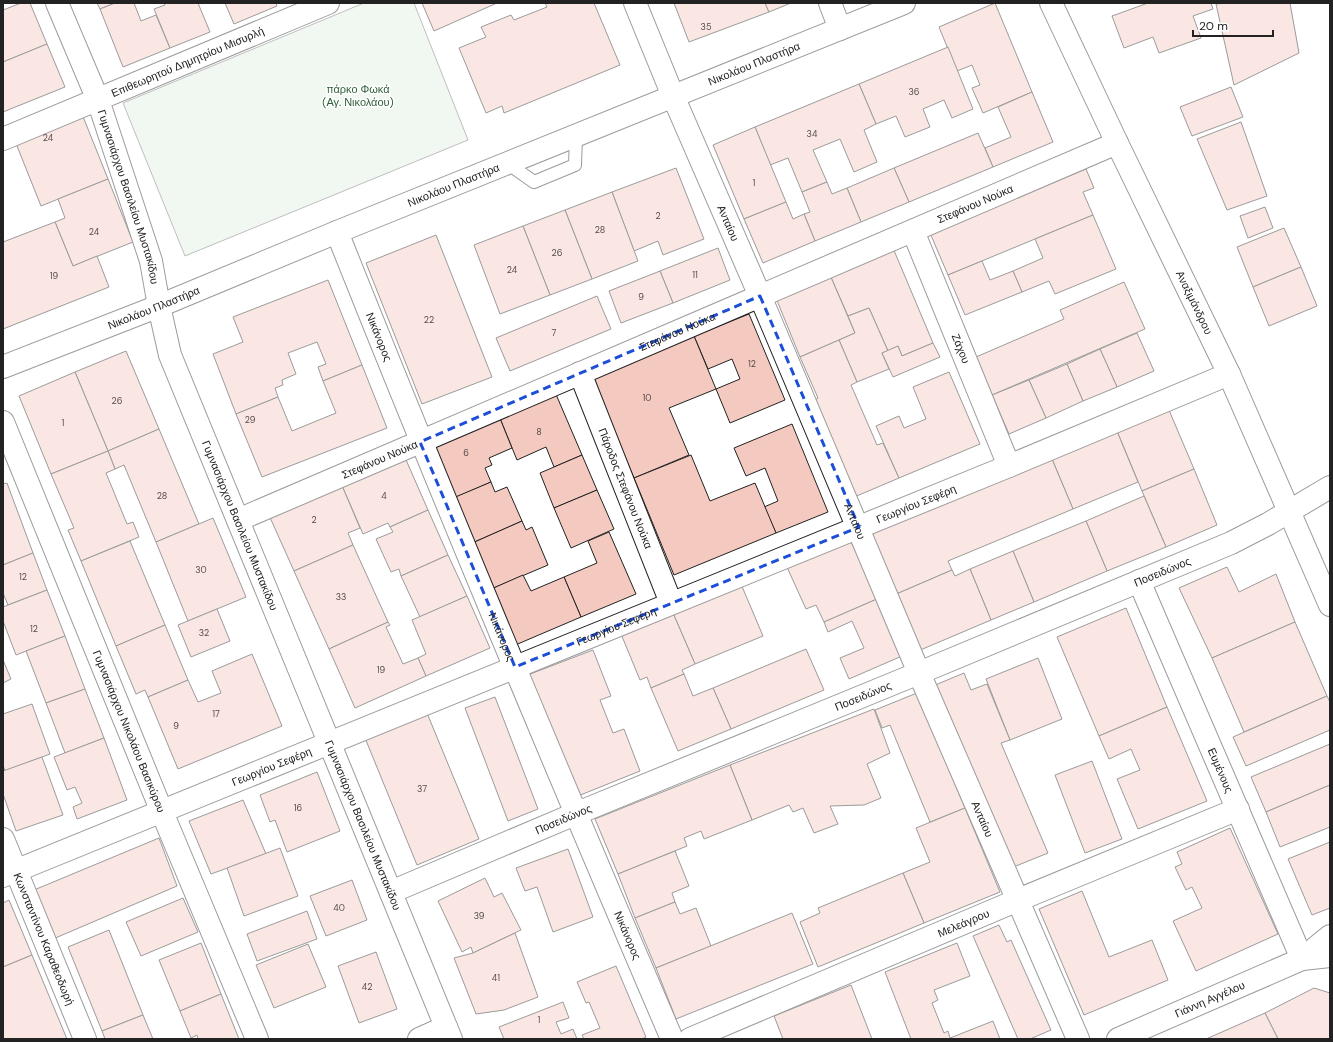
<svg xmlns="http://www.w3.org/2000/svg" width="1333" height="1042" font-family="'DM Sans',sans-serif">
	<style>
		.green { fill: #e0efe3; stroke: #6f6f6f }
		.building { fill: #f3c9c0; stroke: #222 }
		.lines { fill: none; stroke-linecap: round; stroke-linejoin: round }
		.lane-casing { stroke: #222; stroke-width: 14 }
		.street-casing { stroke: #222; stroke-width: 24 }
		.secondary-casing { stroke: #222; stroke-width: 24 }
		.lane { stroke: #fff; stroke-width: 12 }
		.street { stroke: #fff; stroke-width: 22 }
		.secondary { stroke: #fff; stroke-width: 22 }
		.marked { fill: none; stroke: #1d4ed8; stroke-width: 3; stroke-dasharray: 8 5; stroke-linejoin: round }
		.labels { text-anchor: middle; stroke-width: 3; stroke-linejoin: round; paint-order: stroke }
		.number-label { font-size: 9px; fill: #564c4a }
		.street-label { font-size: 11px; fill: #222; stroke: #fff }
		.park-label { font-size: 11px; fill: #2f5e38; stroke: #fff }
	</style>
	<rect width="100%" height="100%" fill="#fff"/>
	<!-- green -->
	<path class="green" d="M364 3H414L468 140 185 256 123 103Z"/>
	<!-- building -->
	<g class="building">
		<path d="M21 3H30L47 44 3 62V10Z"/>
		<path d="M97 3H115L100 9Z"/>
		<path d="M115 3H134L141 21 156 15 170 48 123 67 100 9Z"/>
		<path d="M164 3H198L210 32 170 48 154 9 165 5Z"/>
		<path d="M225 3H276L277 6 234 24Z"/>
		<path d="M422 3H497L434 31Z"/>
		<path d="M545 3H594L620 65 504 113 502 106 486 113 459 48 486 37 481 27 511 15 514 20 547 7Z"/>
		<path d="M674 3H765L769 12 689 42Z"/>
		<path d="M765 3H791L769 12Z"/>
		<path d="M995 3 1032 92 983 113 972 88 980 85 972 65 957 71 939 27Z"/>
		<path d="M1148 3H1211L1213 9 1193 16 1201 38 1159 53 1153 37 1124 48 1112 16Z"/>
		<path d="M1226 3H1290L1299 53 1234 85 1216 4Z"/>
		<path d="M47 44 65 87 3 112V62Z"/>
		<path d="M948 47 973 109 952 118 944 100 923 109 930 127 905 137 896 116 876 124 859 84Z"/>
		<path d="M859 84 876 124 864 130 877 162 854 172 840 139 813 150 827 182 802 192 788 158 770 165 755 127Z"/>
		<path d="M1231 87 1243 117 1192 136 1180 107Z"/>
		<path d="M1032 92 1053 142 993 167 985 148 1011 137 998 107Z"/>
		<path d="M82 114 108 179 41 206 15 141Z"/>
		<path d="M1241 122 1267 196 1227 210 1197 139Z"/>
		<path d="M755 127 786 202 744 219 713 145Z"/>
		<path d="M978 133 993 167 909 202 894 168Z"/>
		<path d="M676 168 704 239 663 255 658 241 634 251 612 192Z"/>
		<path d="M894 168 909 202 861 222 847 188Z"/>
		<path d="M1086 169 1094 188 1083 192 1093 215 948 275 930 233Z"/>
		<path d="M108 179 133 242 73 266 55 222 65 218 58 199Z"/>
		<path d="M827 182 832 194 847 188 861 222 815 241 804 214 810 212 802 192Z"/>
		<path d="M612 192 638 261 592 279 565 210Z"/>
		<path d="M786 202 793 219 804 214 815 241 763 263 744 219Z"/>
		<path d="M1265 207 1273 228 1248 238 1240 216Z"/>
		<path d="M565 210 592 279 550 295 523 226Z"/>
		<path d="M1093 215 1116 269 1055 294 1049 281 1022 292 1013 271 1043 258 1035 239Z"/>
		<path d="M55 222 73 266 97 256 109 287 3 329V242Z"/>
		<path d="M523 226 550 295 500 314 474 245Z"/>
		<path d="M1284 228 1301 267 1253 287 1237 247Z"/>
		<path d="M436 235 492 377 422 404 366 263Z"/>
		<path d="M718 248 730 280 673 303 660 271Z"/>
		<path d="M893 248 933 343 902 356 898 346 888 351 869 308 848 316 830 275Z"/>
		<path d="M982 261 990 280 1013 271 1022 292 965 315 948 275Z"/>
		<path d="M1301 267 1317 306 1269 326 1253 287Z"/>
		<path d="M660 271 673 303 621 323 609 291Z"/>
		<path d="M830 275 855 333 800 357 776 298Z"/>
		<path d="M328 280 362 365 323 381 318 367 326 364 317 342 288 353 296 374 282 380 283 385 275 388 278 397 236 414 213 354 243 342 233 317Z"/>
		<path d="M1124 282 1145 329 992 395 976 357 1064 319 1060 310Z"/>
		<path d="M597 296 611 329 510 371 496 338Z"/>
		<path d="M869 308 888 351 882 353 889 369 857 382 839 340 855 333 848 316Z"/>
		<path d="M749 314 785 400 730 423 716 389 740 379 732 359 708 369 694 336Z"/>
		<path d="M1137 333 1154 371 1117 387 1100 349Z"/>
		<path d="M694 336 716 389 669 408 689 455 634 478 592 378Z"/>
		<path d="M839 340 857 382 851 385 877 445 883 443 899 478 852 498 810 402 818 398 800 357Z"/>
		<path d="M933 343 940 357 893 377 882 353 898 346 902 356Z"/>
		<path d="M1100 349 1117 387 1083 401 1067 364Z"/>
		<path d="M126 351 159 429 108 451 75 372Z"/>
		<path d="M1067 364 1083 401 1046 418 1029 380Z"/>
		<path d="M362 365 387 428 262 477 236 414 278 397 292 431 336 413 323 381Z"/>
		<path d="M75 372 108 451 51 474 19 396Z"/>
		<path d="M949 372 980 444 899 478 876 426 899 416 904 428 926 419 913 387Z"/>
		<path d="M1029 380 1046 418 1009 434 992 395Z"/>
		<path d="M555 392 582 455 554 467 546 447 517 460 499 416Z"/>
		<path d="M1166 403 1194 469 1142 491 1114 424Z"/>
		<path d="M499 416 512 448 489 458 492 465 485 468 491 482 452 499 429 446Z"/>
		<path d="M792 424 828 512 776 533 764 507 778 501 765 468 746 476 734 448Z"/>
		<path d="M1114 424 1138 482 1073 509 1049 452Z"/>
		<path d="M159 429 199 524 156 542 124 465 115 469 108 451Z"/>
		<path d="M108 451 115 469 106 473 127 524 133 522 139 537 81 561 68 530 74 528 51 474Z"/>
		<path d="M1049 452 1073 509 948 561 952 570 894 595 866 528Z"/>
		<path d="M403 453 428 510 390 527 388 523 363 534 340 481Z"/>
		<path d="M582 455 597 490 554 508 540 473Z"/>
		<path d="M691 455 710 501 755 483 776 533 674 575 634 478Z"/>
		<path d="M1194 469 1217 525 1166 547 1142 491Z"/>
		<path d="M340 481 360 528 348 533 353 545 294 571 268 513Z"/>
		<path d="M491 482 495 492 507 487 522 521 470 544 446 501Z"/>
		<path d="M7 483 33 553 3 565V484Z"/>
		<path d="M597 490 614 529 571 548 554 508Z"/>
		<path d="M1144 496 1166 547 1107 571 1086 521Z"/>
		<path d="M428 510 448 555 401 576 399 569 391 572 376 539 393 532 390 527Z"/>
		<path d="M213 518 246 597 188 621 156 542Z"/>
		<path d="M522 521 526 530 532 527 548 565 489 590 470 544Z"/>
		<path d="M1086 521 1107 571 1034 602 1013 551Z"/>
		<path d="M609 532 636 594 581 617 564 577 597 563 588 541Z"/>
		<path d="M849 537 877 599 824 622 816 605 806 609 786 565Z"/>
		<path d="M130 541 165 625 116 646 81 561Z"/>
		<path d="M353 545 388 622 329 649 294 571Z"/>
		<path d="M1013 551 1034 602 991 620 970 569Z"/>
		<path d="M33 553 47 590 8 605 3 593V565Z"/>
		<path d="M448 555 467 596 420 617 401 576Z"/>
		<path d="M1227 567 1239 592 1276 574 1295 622 1212 658 1179 588Z"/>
		<path d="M970 569 991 620 918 651 894 595 952 570 955 576Z"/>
		<path d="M523 575 531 591 564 577 581 617 513 646 489 590Z"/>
		<path d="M741 584 763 636 695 664 673 613Z"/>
		<path d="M47 590 65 636 16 655 3 621V607Z"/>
		<path d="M467 596 490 648 426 676 418 658 426 654 412 620Z"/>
		<path d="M877 599 902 656 849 679 840 658 864 648 852 621 828 632 824 622Z"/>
		<path d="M1126 608 1167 707 1099 736 1057 637Z"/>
		<path d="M217 609 230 641 191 657 178 625Z"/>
		<path d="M673 613 695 664 682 670 684 674 651 688 647 677 640 680 621 634Z"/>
		<path d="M388 622 390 625 386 627 403 664 418 658 426 676 355 708 329 649Z"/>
		<path d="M1295 622 1327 696 1244 732 1212 658Z"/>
		<path d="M165 625 188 680 148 697 145 690 136 694 116 646Z"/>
		<path d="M65 636 85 689 46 703 26 651Z"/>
		<path d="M806 649 824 690 731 729 713 688Z"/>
		<path d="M593 650 611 696 600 700 613 733 624 729 640 771 573 798 525 676Z"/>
		<path d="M252 654 282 726 178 769 148 697 188 680 198 702 221 693 212 671Z"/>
		<path d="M1038 658 1062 719 1010 740 986 679Z"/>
		<path d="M3 660 11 679 3 683Z"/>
		<path d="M964 673 971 690 987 684 1010 740 1001 743 1048 853 1011 868 933 686Z"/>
		<path d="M684 674 693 696 713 688 731 729 678 751 651 688Z"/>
		<path d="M85 689 104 738 65 753 46 703Z"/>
		<path d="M917 693 965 808 930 822 890 725 882 728 875 710Z"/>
		<path d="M1327 696 1330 702V730L1246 766 1233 737Z"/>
		<path d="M495 697 538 809 508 821 465 708Z"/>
		<path d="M32 704 50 754 5 771 3 765V714Z"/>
		<path d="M1167 707 1207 801 1138 829 1117 779 1140 770 1131 749 1109 759 1099 736Z"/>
		<path d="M874 709 890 753 867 764 881 798 864 805 830 806 838 824 814 833 803 808 793 812 789 805 752 820 730 765Z"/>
		<path d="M427 713 479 839 417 865 365 738Z"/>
		<path d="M104 738 127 800 77 819 73 807 82 803 75 787 67 790 54 757Z"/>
		<path d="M1330 744V785L1266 812 1251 777Z"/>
		<path d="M42 757 63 815 16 831 3 794V771Z"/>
		<path d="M1092 761 1122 839 1085 853 1055 775Z"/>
		<path d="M730 765 752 820 704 839 701 831 684 838 687 846 618 874 595 819Z"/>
		<path d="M317 772 340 831 287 852 275 820 270 822 260 795Z"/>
		<path d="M1330 785V827L1280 847 1266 812Z"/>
		<path d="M243 800 266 854 211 874 189 821Z"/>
		<path d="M965 808 1000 892 924 923 903 873 930 862 916 828Z"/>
		<path d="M1230 828 1278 934 1196 971 1173 921 1202 908 1192 887 1186 890 1175 867 1182 864 1177 852Z"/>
		<path d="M159 838 177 886 53 939 34 890Z"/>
		<path d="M1330 842V908L1312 915 1288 859Z"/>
		<path d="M280 848 298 896 244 916 227 868Z"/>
		<path d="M568 849 593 917 553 932 537 887 525 891 516 868Z"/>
		<path d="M675 851 689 886 672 893 675 902 635 918 618 874Z"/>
		<path d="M903 873 924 923 818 967 800 922 820 913 818 908Z"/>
		<path d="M485 878 494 897 502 893 521 930 473 953 471 947 462 952 438 901Z"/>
		<path d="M352 880 367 920 326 936 310 896Z"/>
		<path d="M1082 891 1109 957 1152 940 1168 980 1084 1015 1039 909Z"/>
		<path d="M183 898 198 932 141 956 126 922Z"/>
		<path d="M9 900 32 955 3 967V903Z"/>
		<path d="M675 902 680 914 696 908 711 946 656 968 635 918Z"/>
		<path d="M307 911 317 939 257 961 247 934Z"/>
		<path d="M792 913 813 964 676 1019 656 968Z"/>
		<path d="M999 925 1007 942 1011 940 1051 1030 1030 1039H1018L973 936Z"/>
		<path d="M109 930 143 1015 102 1031 68 947Z"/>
		<path d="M515 933 538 997 504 1010 476 1014 454 958 473 953Z"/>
		<path d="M201 943 221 994 180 1011 159 960Z"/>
		<path d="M957 943 970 976 934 990 938 1000 932 1003 944 1033 948 1031 950 1038 993 1021 1000 1039H911L885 972Z"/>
		<path d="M308 944 326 987 274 1008 256 965Z"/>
		<path d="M376 952 397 1009 359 1023 338 966Z"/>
		<path d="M32 955 67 1039H3V967Z"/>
		<path d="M616 966 646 1037 642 1039H584L582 1035 600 1028 589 1002 586 1003 577 982Z"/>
		<path d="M851 985 872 1039H783L774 1016Z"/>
		<path d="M1314 988 1330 993V1039H1278L1265 1013Z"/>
		<path d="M221 994 239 1039H198L197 1035 191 1038 180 1011Z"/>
		<path d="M563 1002 569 1018 556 1022 561 1034 573 1029 577 1039H504L499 1027Z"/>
		<path d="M1265 1013 1278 1039H1206Z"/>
		<path d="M143 1015 153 1039H105L102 1031Z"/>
	</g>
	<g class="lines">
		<!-- lane casing -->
		<g class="lane-casing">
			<path id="lane" d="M507 163 534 182 575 165 576 135"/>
		</g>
		<!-- street casing -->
		<g class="street-casing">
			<g id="street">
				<path id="s1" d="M635 3 673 96 760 296 919 673 1078 1039"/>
				<path d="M830 3 840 29"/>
				<path id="s2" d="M3 139 328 3"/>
				<path id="s3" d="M913 231 1009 466"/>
				<path id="s4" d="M337 232C445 503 557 771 672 1039"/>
				<path id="s5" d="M580 373 671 603"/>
				<path id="s6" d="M3 422 162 812 257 1039"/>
				<path id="s7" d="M238 520 1117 143"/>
				<path id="s8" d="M1139 581 1302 959"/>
				<path id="s9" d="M3 839 85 1039"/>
				<path id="s10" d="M3 876 1009 466 1229 374"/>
				<path id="s11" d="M391 892 575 814 919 673 1231 543 1268 524 1330 487"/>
				<path d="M419 1039 446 1027"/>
				<path id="s12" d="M690 1039 1018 900 1238 809"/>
			</g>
		</g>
		<!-- secondary casing -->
		<g class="secondary-casing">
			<g id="secondary">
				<path id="s13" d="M57 3 98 100 151 261 159 306 170 355 451 1039"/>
				<path id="s14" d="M1051 3 1117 143 1229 374 1330 605"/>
				<path id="s15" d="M3 367 159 306 337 232 904 3"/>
				<path d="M1302 959 1330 936"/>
				<path id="s16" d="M1118 1039 1302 959 1330 956"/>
			</g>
		</g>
		<!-- lane -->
		<use href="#lane" class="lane"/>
		<!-- street -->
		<use href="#street" class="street"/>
		<!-- secondary -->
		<use href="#secondary" class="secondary"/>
	</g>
	<!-- marked area -->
	<path d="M0 0H1333V1042H0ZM760 296 859 527 515 667 420 442Z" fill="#fff" fill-opacity=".55" fill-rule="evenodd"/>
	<path class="marked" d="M760 296 859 527 515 667 420 442Z"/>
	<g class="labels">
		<!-- number labels -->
		<g class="number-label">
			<text x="706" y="30">35</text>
			<text x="914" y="95">36</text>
			<text x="812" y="137">34</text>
			<text x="48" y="141">24</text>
			<text x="754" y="186">1</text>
			<text x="658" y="219">2</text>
			<text x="600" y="233">28</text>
			<text x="94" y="235">24</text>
			<text x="557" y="256">26</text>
			<text x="512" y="273">24</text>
			<text x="695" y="278">11</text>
			<text x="54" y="279">19</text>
			<text x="641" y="300">9</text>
			<text x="429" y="323">22</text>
			<text x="554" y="336">7</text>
			<text x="752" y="367">12</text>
			<text x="647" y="401">10</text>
			<text x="117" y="404">26</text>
			<text x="250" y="423">29</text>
			<text x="63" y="426">1</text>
			<text x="539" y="435">8</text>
			<text x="466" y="456">6</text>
			<text x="162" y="499">28</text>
			<text x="384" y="499">4</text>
			<text x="314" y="523">2</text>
			<text x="201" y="573">30</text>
			<text x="23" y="580">12</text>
			<text x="341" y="600">33</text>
			<text x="34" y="632">12</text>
			<text x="204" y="636">32</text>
			<text x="381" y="673">19</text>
			<text x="216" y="717">17</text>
			<text x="176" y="729">9</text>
			<text x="422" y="792">37</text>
			<text x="298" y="811">16</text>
			<text x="339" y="911">40</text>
			<text x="479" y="919">39</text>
			<text x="496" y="981">41</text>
			<text x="367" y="990">42</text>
			<text x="539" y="1023">1</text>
		</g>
		<!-- street labels -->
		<g class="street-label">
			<text dy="4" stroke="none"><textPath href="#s2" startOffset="200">Επιθεωρητού Δημητρίου Μισυρλή</textPath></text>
			<text dy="4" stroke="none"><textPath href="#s15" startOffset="810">Νικολάου Πλαστήρα</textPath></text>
			<text dy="4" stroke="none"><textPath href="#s15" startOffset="486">Νικολάου Πλαστήρα</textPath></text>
			<text dy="4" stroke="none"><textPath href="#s13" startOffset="207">Γυμνασιάρχου Βασιλείου Μυστακίδου</textPath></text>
			<text dy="4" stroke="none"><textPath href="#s7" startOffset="802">Στεφάνου Νούκα</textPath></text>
			<text dy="4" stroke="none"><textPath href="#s1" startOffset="239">Ανταίου</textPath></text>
			<text dy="4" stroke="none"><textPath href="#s14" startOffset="332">Αναξιμάνδρου</textPath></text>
			<text dy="4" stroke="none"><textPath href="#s15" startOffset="162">Νικολάου Πλαστήρα</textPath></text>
			<text dy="4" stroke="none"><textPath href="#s7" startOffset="478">Στεφάνου Νούκα</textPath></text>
			<text dy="4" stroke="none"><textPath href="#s4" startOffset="113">Νικάνορος</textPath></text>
			<text dy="4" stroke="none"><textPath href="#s3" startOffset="127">Ζάχου</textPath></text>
			<text dy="4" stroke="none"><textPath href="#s7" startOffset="154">Στεφάνου Νούκα</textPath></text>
			<text dy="4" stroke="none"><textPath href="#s5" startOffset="124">Πάροδος Στεφάνου Νούκα</textPath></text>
			<text dy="4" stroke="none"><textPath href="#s10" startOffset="986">Γεωργίου Σεφέρη</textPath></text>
			<text dy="4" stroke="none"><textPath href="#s1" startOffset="563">Ανταίου</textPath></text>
			<text dy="4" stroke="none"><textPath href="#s13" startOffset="555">Γυμνασιάρχου Βασιλείου Μυστακίδου</textPath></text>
			<text dy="4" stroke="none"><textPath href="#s11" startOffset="835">Ποσειδώνος</textPath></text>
			<text dy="4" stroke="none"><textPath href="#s10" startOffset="662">Γεωργίου Σεφέρη</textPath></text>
			<text dy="4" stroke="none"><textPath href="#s4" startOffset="437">Νικάνορος</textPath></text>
			<text dy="4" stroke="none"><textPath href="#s11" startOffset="511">Ποσειδώνος</textPath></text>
			<text dy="4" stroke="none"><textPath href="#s6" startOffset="334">Γυμνασιάρχου Νικολάου Βασικύρου</textPath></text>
			<text dy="4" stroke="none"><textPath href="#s10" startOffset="290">Γεωργίου Σεφέρη</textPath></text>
			<text dy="4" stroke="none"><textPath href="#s8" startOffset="206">Ευμένους</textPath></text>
			<text dy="4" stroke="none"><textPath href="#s11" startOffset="187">Ποσειδώνος</textPath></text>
			<text dy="4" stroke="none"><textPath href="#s1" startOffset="887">Ανταίου</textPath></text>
			<text dy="4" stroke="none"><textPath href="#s13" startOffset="879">Γυμνασιάρχου Βασιλείου Μυστακίδου</textPath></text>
			<text dy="4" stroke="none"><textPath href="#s12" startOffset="297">Μελεάγρου</textPath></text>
			<text dy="4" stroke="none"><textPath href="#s4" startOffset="761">Νικάνορος</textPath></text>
			<text dy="4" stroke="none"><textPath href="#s9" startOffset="108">Κωνσταντίνου Καραθεοδωρή</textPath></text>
			<text dy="4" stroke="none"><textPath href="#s16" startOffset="100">Γιάννη Αγγέλου</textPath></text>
		</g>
		<!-- park labels -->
		<g class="park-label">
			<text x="358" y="93">πάρκο Φωκά<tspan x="358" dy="13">(Αγ. Νικολάου)</tspan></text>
		</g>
	</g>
	<!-- border -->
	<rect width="1333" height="1042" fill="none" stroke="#222222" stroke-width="8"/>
	<!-- scale -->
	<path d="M1193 30v6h80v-6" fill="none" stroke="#222222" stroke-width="2"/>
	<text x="1199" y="30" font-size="12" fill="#222222" stroke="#ffffff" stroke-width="3" paint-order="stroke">20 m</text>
</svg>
